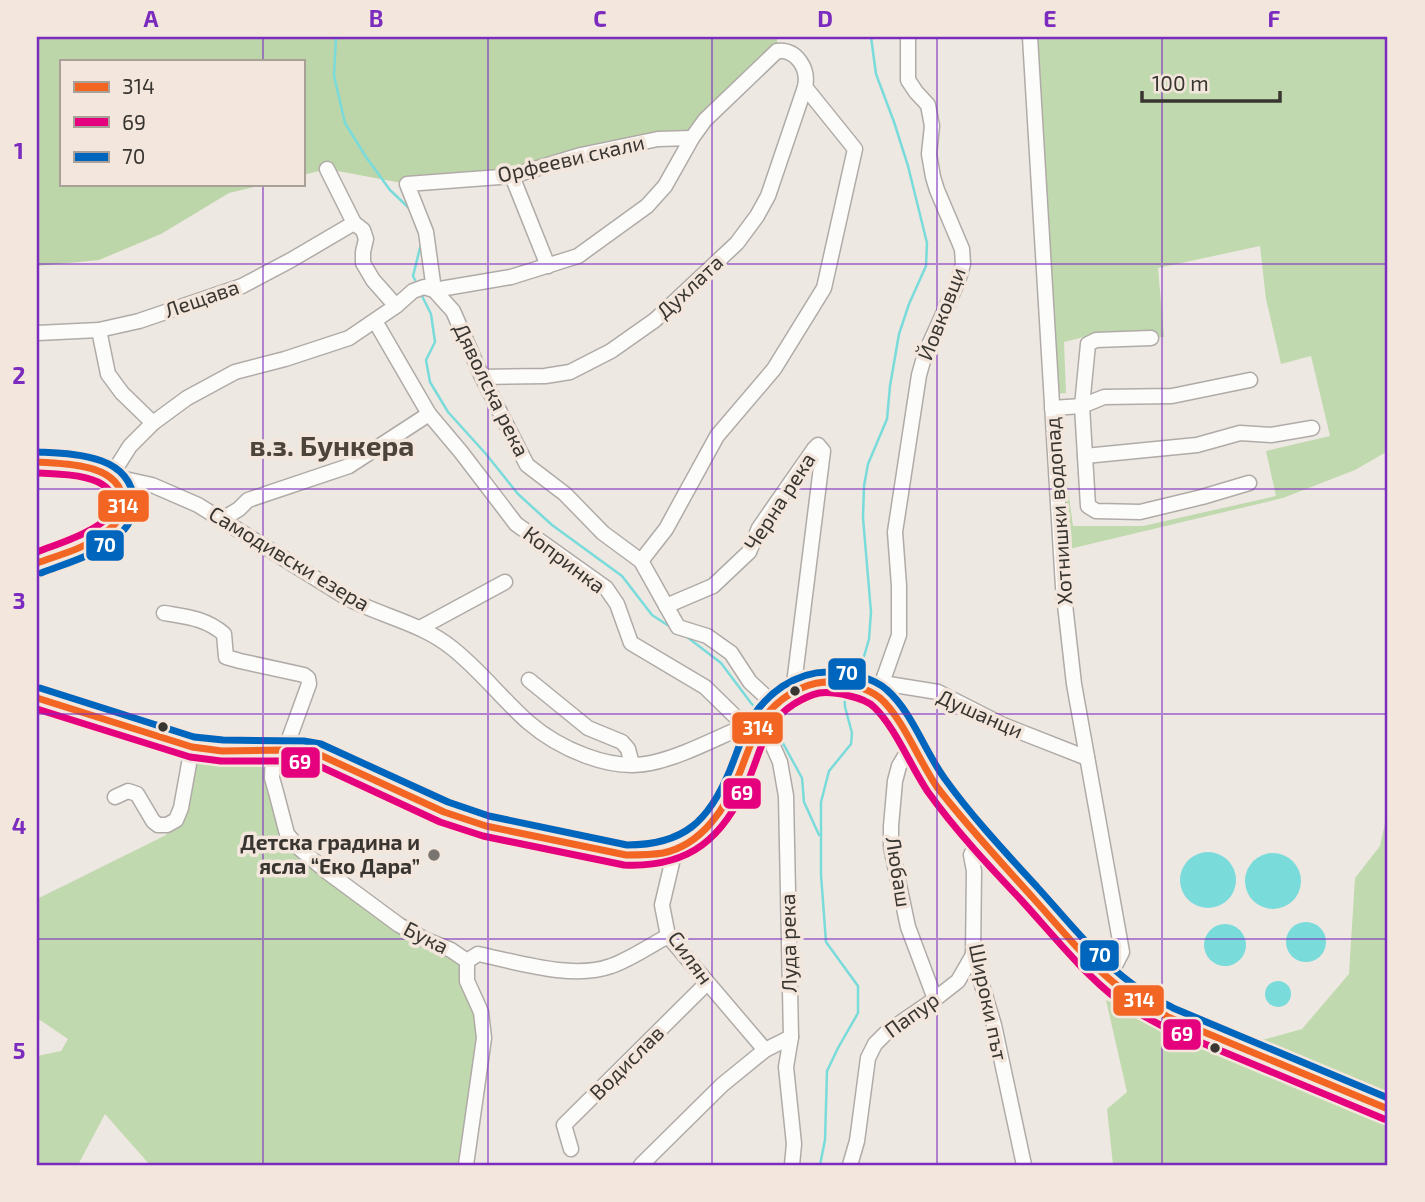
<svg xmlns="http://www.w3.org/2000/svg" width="1425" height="1202" font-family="'Exo 2',sans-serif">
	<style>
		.green { fill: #c1d9ae; fill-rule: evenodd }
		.forest { fill: #bdd6a9 }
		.water { fill: #79dbda }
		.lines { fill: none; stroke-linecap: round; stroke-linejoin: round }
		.stream { stroke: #79dbda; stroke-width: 2.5 }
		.minor-casing { stroke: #b0aba7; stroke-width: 17 }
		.minor { stroke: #fcfcfb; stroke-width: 14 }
		.bus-1-casing { stroke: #f3e7dd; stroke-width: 12 }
		.bus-2-casing { stroke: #f3e7dd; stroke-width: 12 }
		.bus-3-casing { stroke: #f3e7dd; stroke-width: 12 }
		.bus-1 { stroke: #f26522; stroke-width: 7 }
		.bus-2 { stroke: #e5007d; stroke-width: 7 }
		.bus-3 { stroke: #0065bd; stroke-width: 7 }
		.grid { fill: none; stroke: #7b2cbf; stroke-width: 2; stroke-opacity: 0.55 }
		.bus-dot { fill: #393531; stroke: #f3e7dd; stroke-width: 2.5 }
		.poi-dot { fill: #78746f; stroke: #f3e7dd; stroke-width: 2.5 }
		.labels { text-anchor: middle; stroke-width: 7; stroke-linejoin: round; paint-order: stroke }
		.street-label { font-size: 21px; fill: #393531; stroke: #f3e7dd }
		.poi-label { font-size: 21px; font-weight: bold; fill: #393531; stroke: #f3e7dd; text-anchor: end }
		.district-label { font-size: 28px; font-weight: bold; fill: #4c433b; stroke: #f3e7dd }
		.line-badge { stroke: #f3e7dd; stroke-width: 2.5 }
		.badge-label { font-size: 19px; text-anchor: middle; font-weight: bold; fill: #fff }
		.neatline { fill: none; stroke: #7b2cbf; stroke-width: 2.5 }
		.grid-label { font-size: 23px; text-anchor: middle; font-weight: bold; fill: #7b2cbf }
	</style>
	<rect width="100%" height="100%" fill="#eee8e2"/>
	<!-- green -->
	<g class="green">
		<path d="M1030 37H1388V451L1355 470 1283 498 1061 551ZM1260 246 1266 299 1281 364 1311 356 1330 436 1266 451 1276 496 1143 526H1073L1055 394 1066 393 1064 342 1084 337H1164L1158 268Z"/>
		<path d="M192 747 273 751 287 835 326 871 467 961 481 1012 466 1165H150L105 1114 78 1165H37V1056L61 1051 68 1039 37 1018V899L166 835 181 808Z"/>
		<path d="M1388 810V1101L1257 1046 1259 1041 1302 1029 1349 974 1355 878 1380 846Z"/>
		<path d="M1106 1000 1388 1124V1165H1113L1107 1109 1127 1092Z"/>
	</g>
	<!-- forest -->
	<path class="forest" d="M37 37H777V51L692 138 512 176 407 184 327 169 303 175V61H61V184H267L229 193 161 234 99 260 37 266Z"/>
	<!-- water -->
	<g class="water">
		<circle cx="1208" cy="880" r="28"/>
		<circle cx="1273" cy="881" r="28"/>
		<circle cx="1306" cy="942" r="20"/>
		<circle cx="1225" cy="945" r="21"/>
		<circle cx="1278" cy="994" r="13"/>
	</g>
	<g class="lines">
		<!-- stream -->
		<g class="stream">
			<path d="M336 37 334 76 345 123 366 157 390 190 410 209"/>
			<path d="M415 280 413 276 421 244"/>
			<path d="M421 294 431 314 435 342 426 360 430 382 448 412 486 454 518 494 552 525 622 576 652 615 672 628"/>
			<path d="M687 637 721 663 751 703 759 712"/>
			<path d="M850 681 863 660 869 639 871 612 863 518 864 486 868 464 887 419 890 386 899 334 909 304 926 266 927 243 908 166 894 122 876 74 871 37"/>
			<path d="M769 721 773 725 802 778 804 802 819 835"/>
			<path d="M820 1165 825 1140 827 1071 838 1048 858 1013V986L826 942 821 875V802L829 771 851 744 852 733 845 707 844 690"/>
		</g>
		<!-- minor casing -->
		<g class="minor-casing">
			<g id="minor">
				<path d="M1030 37 1063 587 1074 684 1122 952 1109 977"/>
				<path d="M692 138 658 139 581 155 512 176 407 184 426 232 434 290 453 311 482 377 527 465 565 494 603 533 641 561 678 627 707 636 731 653 750 682 775 705"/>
				<path d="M327 169 354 223 363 230 366 239 363 252V263L373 280 396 306"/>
				<path d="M512 176 548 266"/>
				<path d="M375 321 429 414 461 452 516 524 606 588 617 604 631 643 705 687 745 726 752 727"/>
				<path d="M99 330 108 374 122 393 153 423"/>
				<path d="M37 333 99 330 139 321 242 286 291 260 354 223"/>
				<path d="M1151 338 1096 340 1088 344 1082 406 1088 506 1096 511 1140 512 1202 497 1249 483"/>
				<path d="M1052 408 1082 406 1104 397 1172 396 1250 380"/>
				<path d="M1085 456 1197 445 1240 433 1271 435 1312 428"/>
				<path d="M37 462C66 465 127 463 124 505 123 520 109 531 98 538 79 549 57 555 37 563"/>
				<path d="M111 476 130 446 153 423 187 398 235 372 285 359 349 338 396 306 413 291 424 287 434 290 511 277 578 256 647 206 665 186 692 138 705 120 777 51C797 49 809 69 805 87L768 196 757 216 737 243 655 320 611 351 570 372 545 376 482 377"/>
				<path d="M111 476 152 485 198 505 347 598C381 616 421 623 452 648 480 670 502 699 528 722 558 748 610 772 651 763 683 756 714 739 745 726"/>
				<path d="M221 520 239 509 248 500 349 466 429 414"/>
				<path d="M641 561 666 529 717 436 774 369 824 288 855 149 805 87"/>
				<path d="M666 606 713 586 749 552 759 528 814 449 818 445 823 451 793 692"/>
				<path d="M164 613C187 617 205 618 224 634L226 657 240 661 304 675 308 678 309 684 285 750"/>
				<path d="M420 628 505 582"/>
				<path d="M529 680 588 728 622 742 628 749 632 764"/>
				<path d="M882 683 899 635V586L895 532 919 375 925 354 958 281 963 264 962 249 937 190 933 177 929 154 932 126 928 105 916 92 908 80V37"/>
				<path d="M879 689 882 683 938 692 1003 725 1087 758"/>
				<path d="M37 698 192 747 222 751 285 750 303 751 318 754 331 759 444 812 486 826 626 855C686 860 715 829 738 778 745 762 749 744 757 728 765 711 782 698 799 689 819 677 844 683 865 690 869 692 872 692 875 694 884 699 890 710 896 718 910 740 922 765 937 786 967 826 1000 862 1034 899 1067 935 1099 976 1140 1002 1149 1008 1159 1012 1168 1017L1388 1109"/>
				<path d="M757 728 772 744 780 762 786 796 791 1037 786 1067 794 1144 792 1165"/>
				<path d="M912 744 899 766 895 781 891 826V847L908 927 935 999"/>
				<path d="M273 751 272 778 276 792 287 834 299 848 326 871 399 925 426 940 451 950 467 961"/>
				<path d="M115 797 128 791 137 794 153 821 158 825H167L176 820 181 808 192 747"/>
				<path d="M979 839 971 855 974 871 973 955 994 1025 1024 1165"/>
				<path d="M675 850 662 905 668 936 765 1050"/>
				<path d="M467 961 478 954C517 962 573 980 611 966 629 960 651 945 668 936"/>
				<path d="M571 1149 564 1125 707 983"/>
				<path d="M466 1165 484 1038 481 1012 467 981V961"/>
				<path d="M641 1165 722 1085 765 1050 791 1037"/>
				<path d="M850 1165 857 1141 868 1058 875 1044 887 1032 935 999 958 981 973 955"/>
			</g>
		</g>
		<!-- minor -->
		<use href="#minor" class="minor"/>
		<!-- bus-1 casing -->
		<g class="bus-1-casing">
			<g id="bus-1">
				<path d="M37 462C65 464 119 463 123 500 125 516 114 527 102 535 83 549 59 555 37 563"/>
				<path d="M37 698 192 747 222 751 285 750 318 754 444 812 486 826 626 855C639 855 651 855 663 853 702 845 727 807 740 772 753 739 758 714 790 694 801 687 812 683 825 682 842 682 867 687 880 698 902 717 919 761 937 787 967 826 1001 862 1034 899 1063 931 1091 967 1127 993 1140 1002 1154 1009 1168 1017L1388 1109"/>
			</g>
		</g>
		<!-- bus-2 casing -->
		<g class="bus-2-casing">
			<g id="bus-2">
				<path d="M37 473C57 474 110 473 113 500 114 514 103 523 92 529 75 539 55 545 37 552"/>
				<path d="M37 709 190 757 221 761H285L315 764 440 822 483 836 624 865C690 868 724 838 749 779 762 748 764 723 794 704 802 699 810 695 819 693 833 691 864 697 874 707 895 727 911 767 928 792 956 831 989 866 1022 901 1053 935 1082 972 1118 1000 1133 1011 1148 1018 1164 1027L1384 1119"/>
			</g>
		</g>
		<!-- bus-3 casing -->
		<g class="bus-3-casing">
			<g id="bus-3">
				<path d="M38 452C74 454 130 454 134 501 136 519 124 532 111 542 90 557 64 564 41 573"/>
				<path d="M40 688 194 737 223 740 304 741 321 744 448 802 489 816 627 845C684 845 709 821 730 770 744 735 749 709 783 686 796 678 811 672 827 672 846 672 873 677 887 690 912 712 925 752 945 779 973 818 1006 853 1038 888 1068 921 1096 957 1131 983 1144 993 1158 1000 1173 1008L1388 1098"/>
			</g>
		</g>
		<!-- bus-1 -->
		<use href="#bus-1" class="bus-1"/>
		<!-- bus-2 -->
		<use href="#bus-2" class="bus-2"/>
		<!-- bus-3 -->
		<use href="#bus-3" class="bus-3"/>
	</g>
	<!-- grid -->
	<path class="grid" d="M263 37V61M488 37V1165M712 37V1165M937 37V1165M1162 37V1165M263 184V1165M37 264H1388M37 489H1388M37 714H1388M37 939H1388"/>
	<!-- markers -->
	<g class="bus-dot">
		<circle cx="795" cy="691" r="6"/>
		<circle cx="163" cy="727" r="6"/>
		<circle cx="1215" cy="1048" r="6"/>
	</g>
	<circle class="poi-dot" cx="434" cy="855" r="7"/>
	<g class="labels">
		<!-- street labels -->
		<g class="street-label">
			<text transform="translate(571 159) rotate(-13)" y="7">Орфееви скали</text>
			<text transform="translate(690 287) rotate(-43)" y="7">Духлата</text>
			<text transform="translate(202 299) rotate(-19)" y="7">Лещава</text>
			<text transform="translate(942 314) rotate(-69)" y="7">Йовковци</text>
			<text transform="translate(491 390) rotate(64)" y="7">Дяволска река</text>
			<text transform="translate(780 502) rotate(-57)" y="7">Черна река</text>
			<text transform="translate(1059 511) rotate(-94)" y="7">Хотнишки водопад</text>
			<text transform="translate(289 559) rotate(31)" y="7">Самодивски езера</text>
			<text transform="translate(564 560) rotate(37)" y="7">Копринка</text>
			<text transform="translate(980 714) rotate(24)" y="7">Душанци</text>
			<text transform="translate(898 872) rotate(81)" y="7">Любаш</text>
			<text transform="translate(426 938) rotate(27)" y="7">Бука</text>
			<text transform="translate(789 943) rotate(-91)" y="7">Луда река</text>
			<text transform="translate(690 958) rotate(54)" y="7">Силян</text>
			<text transform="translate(988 1002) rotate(78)" y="7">Широки път</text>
			<text transform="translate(912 1015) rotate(-36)" y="7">Папур</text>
			<text transform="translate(627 1063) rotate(-45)" y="7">Водислав</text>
		</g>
		<!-- poi labels -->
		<g class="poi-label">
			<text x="420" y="850">Детска градина и<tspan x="420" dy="24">ясла “Еко Дара”</tspan></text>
		</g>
		<!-- district labels -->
		<g class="district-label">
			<text x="332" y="456">в.з. Бункера</text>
		</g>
	</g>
	<g class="line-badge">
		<rect x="97" y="489" width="53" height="34" rx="7" fill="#f26522"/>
		<rect x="85" y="529" width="40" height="33" rx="7" fill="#0065bd"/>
		<rect x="827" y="657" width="40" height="34" rx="7" fill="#0065bd"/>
		<rect x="731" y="711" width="53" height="34" rx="7" fill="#f26522"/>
		<rect x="280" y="746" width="41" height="33" rx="7" fill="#e5007d"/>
		<rect x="722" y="777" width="40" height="33" rx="7" fill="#e5007d"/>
		<rect x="1079" y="939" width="41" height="33" rx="7" fill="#0065bd"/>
		<rect x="1112" y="984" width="53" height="33" rx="7" fill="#f26522"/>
		<rect x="1162" y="1018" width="40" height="33" rx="7" fill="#e5007d"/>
	</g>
	<g class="badge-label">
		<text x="123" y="513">314</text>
		<text x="105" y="552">70</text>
		<text x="847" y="680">70</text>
		<text x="758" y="735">314</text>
		<text x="300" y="769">69</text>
		<text x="742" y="800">69</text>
		<text x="1100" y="962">70</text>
		<text x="1139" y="1007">314</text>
		<text x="1182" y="1041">69</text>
	</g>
	<!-- border -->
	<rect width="1425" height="1202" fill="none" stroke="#f3e7dd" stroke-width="77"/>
	<!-- legend -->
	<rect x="60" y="60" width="245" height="126" fill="#f3e7dd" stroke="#a9a098" stroke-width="2"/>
	<rect x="74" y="82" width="35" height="10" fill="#f26522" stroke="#a9a098" stroke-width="2"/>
	<text x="122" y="94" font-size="21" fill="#393531">314</text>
	<rect x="74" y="117" width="35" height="10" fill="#e5007d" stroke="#a9a098" stroke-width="2"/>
	<text x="122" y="130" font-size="21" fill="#393531">69</text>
	<rect x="74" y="152" width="35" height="10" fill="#0065bd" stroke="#a9a098" stroke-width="2"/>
	<text x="122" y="164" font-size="21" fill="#393531">70</text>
	<!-- scale -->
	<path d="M1142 91v10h138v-10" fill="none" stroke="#393531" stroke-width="3.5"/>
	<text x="1152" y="91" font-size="21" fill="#393531" stroke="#f3e7dd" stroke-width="5" paint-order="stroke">100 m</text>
	<rect x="38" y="38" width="1348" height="1126" class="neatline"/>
	<g class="grid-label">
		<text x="151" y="27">A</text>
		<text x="376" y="27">B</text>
		<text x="600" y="27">C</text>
		<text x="825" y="27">D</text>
		<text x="1050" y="27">E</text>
		<text x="1274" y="27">F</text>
		<text x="19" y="159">1</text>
		<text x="19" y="384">2</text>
		<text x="19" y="609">3</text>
		<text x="19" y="834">4</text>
		<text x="19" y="1059">5</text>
	</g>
</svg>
